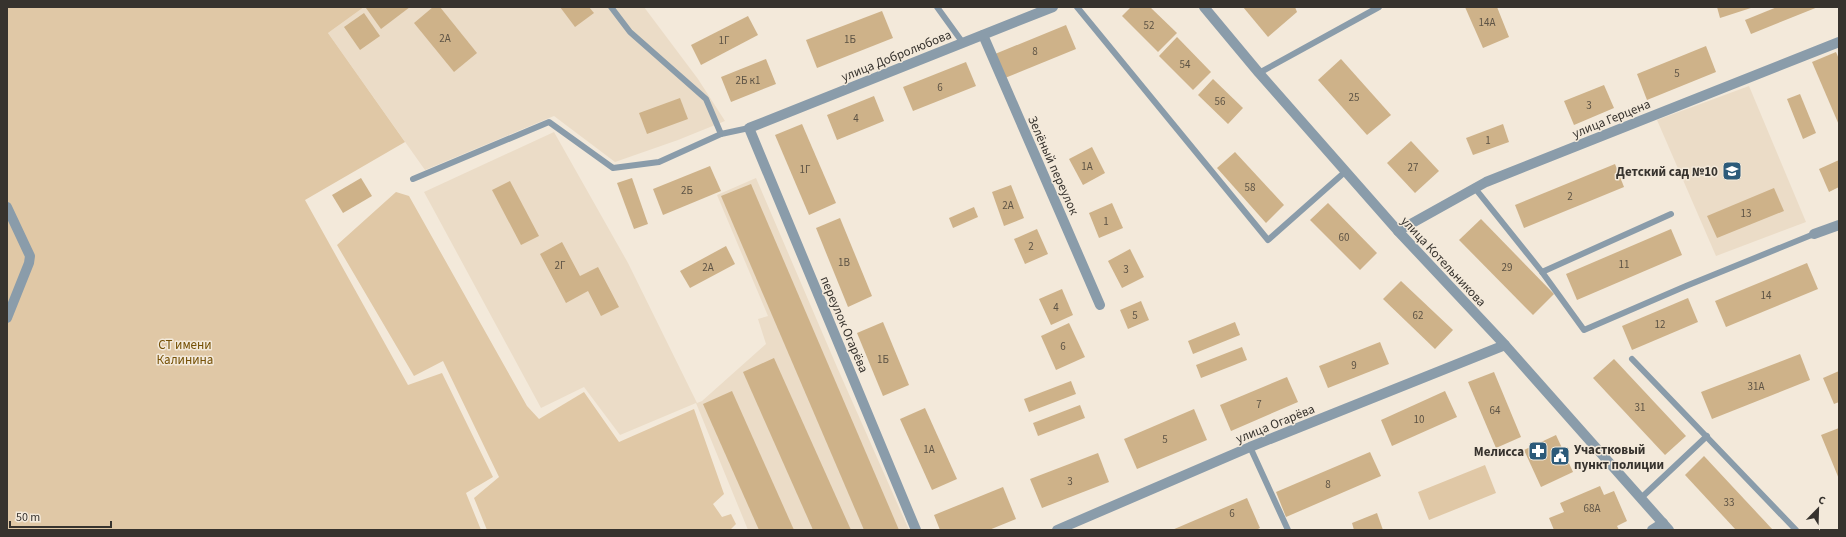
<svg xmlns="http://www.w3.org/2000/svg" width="1846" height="537" font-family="'Source Sans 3',sans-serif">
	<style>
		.built { fill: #ebdcc7 }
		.green { fill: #e0c8a6 }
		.building { fill: #ceb289 }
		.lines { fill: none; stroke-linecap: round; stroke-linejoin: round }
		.service { stroke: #8a9caa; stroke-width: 6 }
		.minor { stroke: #8a9caa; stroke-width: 10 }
		.tertiary { stroke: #8a9caa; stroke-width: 10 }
		.labels { text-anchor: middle; stroke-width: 3; stroke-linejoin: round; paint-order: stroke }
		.number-label { font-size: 11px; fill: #5d5345 }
		.street-label { font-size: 13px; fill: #37332e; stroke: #f3e9da }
		.poi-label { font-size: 13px; font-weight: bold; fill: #37332e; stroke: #f3e9da; text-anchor: end }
		.park-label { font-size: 13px; fill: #755005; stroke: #f3e9da }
	</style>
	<rect width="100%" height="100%" fill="#f3e9da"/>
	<!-- built -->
	<g class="built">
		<path d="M364 7H644L698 79 725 121 678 140 615 162 554 116 425 170 328 33Z"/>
		<path d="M1749 86 1806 222 1716 256 1657 120Z"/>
		<path d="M554 132 628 263 697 403 702 401 766 344 758 319 768 316 717 195 756 178 837 367 909 530H748L696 403 620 435 584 387 541 408 424 192Z"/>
	</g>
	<!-- green -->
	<g class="green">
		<path d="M7 7H364L328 33 405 142 305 200 408 385 442 373 493 477 466 493 481 530H7Z"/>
		<path d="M396 192 409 196 527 406 539 419 584 392 619 442 694 409 724 494 713 504 722 517 731 514 736 524 730 530H487L474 498 499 477 443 361 414 376 337 245Z"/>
		<path d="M1485 465 1496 493 1429 520 1418 492Z"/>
	</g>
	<!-- building -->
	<g class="building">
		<path d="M368 7H410L381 29 366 8Z"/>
		<path d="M433 7H440L477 53 454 72 414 23Z"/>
		<path d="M560 7H589L594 13 575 27Z"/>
		<path d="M1131 7H1150L1177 33 1158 52 1122 16Z"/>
		<path d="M1243 7H1295L1297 12 1268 37Z"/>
		<path d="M1465 7H1497L1509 37 1483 48Z"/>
		<path d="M1717 7H1754L1720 18Z"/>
		<path d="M1777 7H1818L1751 34 1745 20Z"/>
		<path d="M882 11 893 38 817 68 806 40Z"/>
		<path d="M364 13 380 36 360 50 344 27Z"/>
		<path d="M748 16 758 35 701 65 691 45Z"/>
		<path d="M1066 25 1076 49 1005 78 995 54Z"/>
		<path d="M1177 37 1211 72 1193 90 1159 56Z"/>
		<path d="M1706 46 1716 72 1647 100 1637 74Z"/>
		<path d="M1836 52 1839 59V125L1812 62Z"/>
		<path d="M766 59 776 84 731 102 721 77Z"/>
		<path d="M1341 59 1391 115 1367 135 1318 80Z"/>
		<path d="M966 62 976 86 913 111 903 87Z"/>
		<path d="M1213 79 1243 108 1228 124 1198 95Z"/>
		<path d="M1604 85 1614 108 1574 125 1564 101Z"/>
		<path d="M1800 94 1816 133 1803 139 1787 99Z"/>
		<path d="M874 96 884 121 837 140 827 115Z"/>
		<path d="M680 98 688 119 647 134 639 113Z"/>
		<path d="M802 124 836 203 809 215 775 135Z"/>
		<path d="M1503 124 1509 142 1473 155 1466 138Z"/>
		<path d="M1411 141 1439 171 1415 193 1387 163Z"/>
		<path d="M1092 147 1105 173 1083 185 1069 159Z"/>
		<path d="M1235 152 1284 205 1266 223 1217 168Z"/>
		<path d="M1839 160V187L1829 192 1819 169Z"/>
		<path d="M1615 164 1624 187 1524 228 1515 205Z"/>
		<path d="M710 166 721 191 663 215 653 189Z"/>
		<path d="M361 178 372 196 343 213 332 195Z"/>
		<path d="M632 178 648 224 634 229 617 183Z"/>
		<path d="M510 181 539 236 521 245 492 190Z"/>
		<path d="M751 184 899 530H864L721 196Z"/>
		<path d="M1011 185 1024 218 1004 226 992 192Z"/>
		<path d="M1774 188 1784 211 1717 238 1707 216Z"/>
		<path d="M1112 203 1123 228 1099 238 1089 213Z"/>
		<path d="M1328 203 1377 253 1360 270 1310 220Z"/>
		<path d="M974 207 978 217 953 228 949 218Z"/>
		<path d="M840 218 872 296 848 307 816 228Z"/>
		<path d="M1481 219 1554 294 1533 315 1459 240Z"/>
		<path d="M1037 229 1048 254 1025 264 1014 239Z"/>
		<path d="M1671 229 1682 255 1577 300 1566 274Z"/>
		<path d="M562 242 580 276 598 267 619 307 601 316 588 291 566 303 540 254Z"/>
		<path d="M726 246 735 264 690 288 680 271Z"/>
		<path d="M1130 249 1144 277 1122 288 1108 261Z"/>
		<path d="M1807 263 1818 289 1726 327 1715 301Z"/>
		<path d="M1401 281 1453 330 1435 349 1383 299Z"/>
		<path d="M1062 289 1073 315 1051 325 1039 299Z"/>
		<path d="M1688 298 1698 322 1632 350 1622 326Z"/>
		<path d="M1141 301 1149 320 1128 329 1120 310Z"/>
		<path d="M883 322 909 385 883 396 857 333Z"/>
		<path d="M1235 322 1240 335 1193 354 1188 341Z"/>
		<path d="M1069 323 1085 357 1056 370 1041 336Z"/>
		<path d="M1380 342 1389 364 1328 388 1319 366Z"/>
		<path d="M1242 347 1247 360 1201 378 1196 365Z"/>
		<path d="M1800 354 1810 380 1712 419 1701 392Z"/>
		<path d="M774 358 851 530H813L743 372Z"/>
		<path d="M1614 359 1686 436 1665 455 1593 378Z"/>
		<path d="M1839 371V402L1834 404 1823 378Z"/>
		<path d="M1494 372 1521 437 1496 448 1468 382Z"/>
		<path d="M1287 377 1298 402 1231 431 1220 405Z"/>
		<path d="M1071 381 1076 394 1029 412 1024 399Z"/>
		<path d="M732 391 794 530H759L703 404Z"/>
		<path d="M1445 391 1457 417 1392 446 1381 420Z"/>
		<path d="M1080 405 1085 418 1038 436 1033 423Z"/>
		<path d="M925 408 957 479 932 490 900 419Z"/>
		<path d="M1194 409 1207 440 1137 469 1124 439Z"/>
		<path d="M1839 428V479L1821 435Z"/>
		<path d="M1556 435 1573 472 1541 487 1524 450Z"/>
		<path d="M1370 452 1381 476 1286 517 1276 492Z"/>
		<path d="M1098 453 1109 482 1042 508 1030 479Z"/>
		<path d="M1704 456 1773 530H1736L1685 475Z"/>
		<path d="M1600 486 1604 495 1614 491 1627 521 1617 526 1619 530H1554L1549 518 1564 512 1560 503Z"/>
		<path d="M1003 487 1016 519 989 530H940L934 515Z"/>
		<path d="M1247 498 1260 528 1256 530H1172Z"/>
		<path d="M1377 513 1383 530H1354L1352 523Z"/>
	</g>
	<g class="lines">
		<!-- service -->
		<g class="service">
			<path d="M611 7 630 32 706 99 721 134"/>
			<path d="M937 7 963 43"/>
			<path d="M1077 7 1268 240 1346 171"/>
			<path d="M1259 73 1379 7"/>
			<path d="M413 179 549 122 613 168 659 162 721 134 749 128"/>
			<path d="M1474 187 1542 272 1584 330 1686 286 1814 234"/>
			<path d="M1542 272 1671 214"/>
			<path d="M1632 359 1796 530"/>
			<path d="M1250 447 1288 530"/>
			<path d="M1641 498 1707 436"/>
		</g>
		<!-- minor -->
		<g class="minor">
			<path d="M983 35 1100 305"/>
			<path d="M7 207 30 256 29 263 7 318"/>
			<path d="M1398 231 1486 182 1839 42"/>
			<path d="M1814 234 1839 225"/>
			<path d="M916 530 749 128 1053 7"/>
			<path d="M1057 530 1250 447 1505 345"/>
			<path d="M1652 530 1663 523"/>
		</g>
		<!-- tertiary -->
		<path class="tertiary" d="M1204 7 1259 73 1398 231 1505 345 1669 530"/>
	</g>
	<!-- icons -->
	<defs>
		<g id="school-square" transform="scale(1)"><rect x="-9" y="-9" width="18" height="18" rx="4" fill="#2c5a79" stroke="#f3e9da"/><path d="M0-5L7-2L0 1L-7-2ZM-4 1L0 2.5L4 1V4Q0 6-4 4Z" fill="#fff"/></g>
		<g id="pharmacy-square" transform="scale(1)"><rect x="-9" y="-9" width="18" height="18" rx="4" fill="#2c5a79" stroke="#f3e9da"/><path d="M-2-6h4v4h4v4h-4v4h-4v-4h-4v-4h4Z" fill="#fff"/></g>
		<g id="civic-square" transform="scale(1)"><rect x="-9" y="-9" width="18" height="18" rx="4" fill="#2c5a79" stroke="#f3e9da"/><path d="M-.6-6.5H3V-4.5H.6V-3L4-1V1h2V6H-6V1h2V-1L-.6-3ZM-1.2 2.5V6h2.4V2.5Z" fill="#fff"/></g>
	</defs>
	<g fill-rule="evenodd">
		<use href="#school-square" x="1732" y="171"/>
		<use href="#pharmacy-square" x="1538" y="451"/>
		<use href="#civic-square" x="1560" y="456"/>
	</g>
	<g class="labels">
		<!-- number labels -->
		<g class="number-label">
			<text x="1487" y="26">14А</text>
			<text x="1149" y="29">52</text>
			<text x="445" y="42">2А</text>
			<text x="850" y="43">1Б</text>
			<text x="724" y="44">1Г</text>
			<text x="1035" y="55">8</text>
			<text x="1185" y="68">54</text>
			<text x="1677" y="77">5</text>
			<text x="748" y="84">2Б к1</text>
			<text x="940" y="91">6</text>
			<text x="1354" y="101">25</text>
			<text x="1220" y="105">56</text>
			<text x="1589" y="109">3</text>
			<text x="856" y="122">4</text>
			<text x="1488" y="144">1</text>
			<text x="1087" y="170">1А</text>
			<text x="1413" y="171">27</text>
			<text x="805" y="173">1Г</text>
			<text x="1250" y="191">58</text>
			<text x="687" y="194">2Б</text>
			<text x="1570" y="200">2</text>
			<text x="1008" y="209">2А</text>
			<text x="1746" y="217">13</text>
			<text x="1106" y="225">1</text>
			<text x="1344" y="241">60</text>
			<text x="1031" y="250">2</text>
			<text x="844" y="266">1В</text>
			<text x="1624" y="268">11</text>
			<text x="560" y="269">2Г</text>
			<text x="708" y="271">2А</text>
			<text x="1507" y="271">29</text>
			<text x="1126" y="273">3</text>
			<text x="1766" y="299">14</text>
			<text x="1056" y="311">4</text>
			<text x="1135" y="319">5</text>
			<text x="1418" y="319">62</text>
			<text x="1660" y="328">12</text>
			<text x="1063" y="350">6</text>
			<text x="883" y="363">1Б</text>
			<text x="1354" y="369">9</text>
			<text x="1756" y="390">31А</text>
			<text x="1259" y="408">7</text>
			<text x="1640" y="411">31</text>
			<text x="1495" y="414">64</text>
			<text x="1419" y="423">10</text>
			<text x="1165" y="443">5</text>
			<text x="929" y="453">1А</text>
			<text x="1070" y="485">3</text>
			<text x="1328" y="488">8</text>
			<text x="1729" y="506">33</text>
			<text x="1592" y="512">68А</text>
			<text x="1232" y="517">6</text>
		</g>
		<!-- street labels -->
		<g class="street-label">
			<text transform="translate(896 55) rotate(-22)" y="5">улица Добролюбова</text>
			<text transform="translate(1611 118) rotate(-22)" y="5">улица Герцена</text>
			<text transform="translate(1054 165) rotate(66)" y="5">Зелёный переулок</text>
			<text transform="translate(1444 261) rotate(47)" y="5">улица Котельникова</text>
			<text transform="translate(845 324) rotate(67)" y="5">переулок Огарёва</text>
			<text transform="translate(1275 423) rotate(-22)" y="5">улица Огарёва</text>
		</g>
		<!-- poi labels -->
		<g class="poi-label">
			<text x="1718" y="176">Детский сад №10</text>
			<text x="1574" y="454" text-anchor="start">Участковый<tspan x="1574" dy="15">пункт полиции</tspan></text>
			<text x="1524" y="456">Мелисса</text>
		</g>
		<!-- park labels -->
		<g class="park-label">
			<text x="185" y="349">СТ имени<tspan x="185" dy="15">Калинина</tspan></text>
		</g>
	</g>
	<!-- border -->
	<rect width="1846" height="537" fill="none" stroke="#37332e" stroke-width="16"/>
	<!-- north arrow -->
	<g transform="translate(1818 509) rotate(23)" stroke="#f3e9da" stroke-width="3" paint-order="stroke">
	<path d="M0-3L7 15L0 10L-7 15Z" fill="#37332e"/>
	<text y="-6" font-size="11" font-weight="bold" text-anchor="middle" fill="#37332e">С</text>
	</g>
	<!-- scale -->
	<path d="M10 521v6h101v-6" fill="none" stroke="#37332e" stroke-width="2"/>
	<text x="16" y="521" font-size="12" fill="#37332e" stroke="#f3e9da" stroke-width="3" paint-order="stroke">50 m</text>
</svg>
